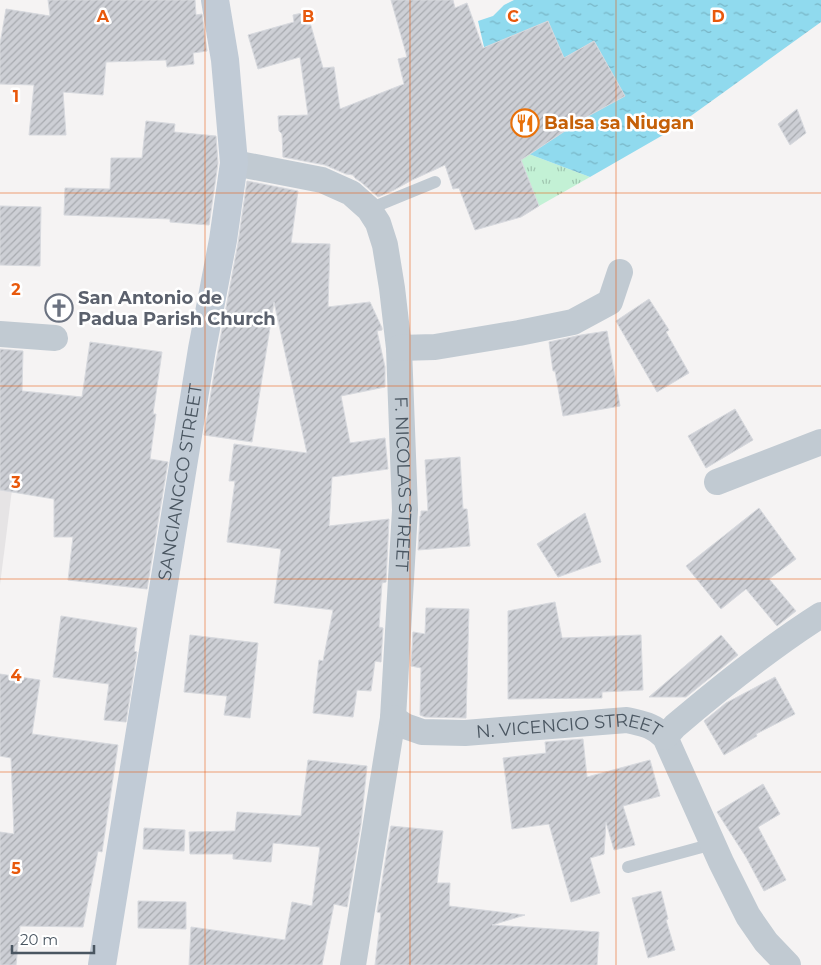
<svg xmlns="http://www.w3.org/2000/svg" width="821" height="965" font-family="Montserrat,sans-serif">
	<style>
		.education { fill: #e6e4e5 }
		.park { fill: url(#park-tufts) }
		.water { fill: url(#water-ripples) }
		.building { fill: url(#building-hatch); stroke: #d7d9de }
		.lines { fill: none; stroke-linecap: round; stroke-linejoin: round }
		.service { stroke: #c1cad2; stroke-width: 12 }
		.minor { stroke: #c1cad2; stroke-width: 26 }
		.secondary { stroke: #c1cbd6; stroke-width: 28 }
		.grid { fill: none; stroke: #e8590c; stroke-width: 1; stroke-opacity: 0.55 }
		.labels { text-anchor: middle; stroke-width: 5; stroke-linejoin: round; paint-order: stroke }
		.food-label { font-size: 18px; font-weight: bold; fill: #c56008; stroke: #fff; text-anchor: start }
		.worship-label { font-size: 18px; font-weight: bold; fill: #5b616d; stroke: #fff; text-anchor: start }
		.street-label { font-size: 18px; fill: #4a5661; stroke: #fff }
		.grid-label { font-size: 16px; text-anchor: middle; font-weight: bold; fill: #e8590c; stroke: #fff; stroke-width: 5; stroke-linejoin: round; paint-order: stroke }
	</style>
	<defs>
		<pattern id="park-tufts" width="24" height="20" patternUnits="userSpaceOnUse" patternTransform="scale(1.25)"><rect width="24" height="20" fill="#c3f1d5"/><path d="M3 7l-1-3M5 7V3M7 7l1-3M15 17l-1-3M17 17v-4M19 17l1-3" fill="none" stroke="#a0c6b0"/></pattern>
		<pattern id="water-ripples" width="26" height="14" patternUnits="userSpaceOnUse" patternTransform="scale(1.25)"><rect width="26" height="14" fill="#90daee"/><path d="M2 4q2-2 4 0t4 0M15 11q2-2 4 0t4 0" fill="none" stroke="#78b4c4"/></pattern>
		<pattern id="building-hatch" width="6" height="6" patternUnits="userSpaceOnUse" patternTransform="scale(1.25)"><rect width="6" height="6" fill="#cdcfd5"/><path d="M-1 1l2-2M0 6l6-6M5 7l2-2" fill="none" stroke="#a8abb0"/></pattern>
	</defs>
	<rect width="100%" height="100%" fill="#f5f3f3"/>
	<!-- education -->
	<path class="education" d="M0 464 15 466 0 585Z"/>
	<!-- park -->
	<path class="park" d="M521 151 590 177 539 206 520 158Z"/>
	<!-- water -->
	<path class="water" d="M514 0H821V22L670 131 590 177 521 151 498 85 484 47 478 21 493 16 504 5Z"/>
	<!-- building -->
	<g class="building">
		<path d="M48 0H195L196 15 202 14 207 51 193 53 194 64 167 67 166 60 106 62 103 95 63 92 66 135H29L34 85 0 84V44L6 9 50 16Z"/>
		<path d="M391 0H453L455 8 467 3 483 48 548 21 564 58 594 41 625 96 570 126 571 127 521 160 539 206 521 217 475 230 459 188 453 189 445 165 412 180 394 190 378 197 361 182 355 178 353 175 346 174 325 165 283 157 282 134 279 131 278 116 308 115 300 57 258 69 248 35 294 22 293 15 307 12 323 68 334 67 340 109 404 84 398 59 407 57Z"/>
		<path d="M797 109 806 133 790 145 778 124Z"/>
		<path d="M146 121 175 124 174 132 216 136 218 163 209 225 170 222V219L64 215 65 188 110 189 111 158H142Z"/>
		<path d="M247 181 298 191 291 243 330 244 328 307 370 302 382 328V330L377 331 385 367V387L341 396 350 443 385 438 388 469 332 477 329 526 389 519 386 582 382 583 379 627 383 628 381 662 375 661 371 691 357 690 353 717 313 713 319 660 323 661 333 610 274 603 281 549 227 542 235 481H229L234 444 307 453 274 302 252 442 204 435 217 356 238 243Z"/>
		<path d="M0 206 41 207 40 266 0 265Z"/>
		<path d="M649 299 669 330 666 332 689 373 657 392 616 321Z"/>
		<path d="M607 331 620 406 563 416 555 371H553L549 342 581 335Z"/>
		<path d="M90 342 162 352 153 414H156L150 459 168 462 147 589 68 580 73 537H54V499L0 490V349L23 351 22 391 82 397Z"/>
		<path d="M735 409 753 440 706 468 688 436Z"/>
		<path d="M460 457 463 509H467L470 546 418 550 420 516H421V511H428L425 460Z"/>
		<path d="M759 508 796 559 769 579 796 611 777 626 746 589 721 609 686 566Z"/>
		<path d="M585 513 601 562 558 577 537 544Z"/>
		<path d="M555 602 562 638 641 635 643 690 602 692V698L508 699V611Z"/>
		<path d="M426 608 469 609 466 718 425 717 420 715 421 668 411 666 413 632 425 634Z"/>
		<path d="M61 616 137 628 134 651 137 652 126 722 104 720 109 684 53 677Z"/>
		<path d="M190 635 258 643 250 718 224 715 227 696 184 692Z"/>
		<path d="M721 635 738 655 686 697H649Z"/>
		<path d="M0 674 40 680 32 734 118 745 102 852 98 851 83 927 20 926 16 965H0V832L14 834 11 758 0 756Z"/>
		<path d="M775 677 795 714 756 734 757 736 724 755 704 721 726 703Z"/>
		<path d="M583 739 587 777 650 760 660 796 623 806 635 845 614 850 606 822 604 854 590 858 600 893 571 902 549 824 512 829 503 758 546 753 545 742Z"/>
		<path d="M308 760 367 766 361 824 347 907 334 904 322 965H189L191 927 285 940 292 902 312 906 320 847 273 843 271 862 233 859V854H190L189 832 235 831 237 812 301 816Z"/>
		<path d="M763 784 780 814 758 827 786 880 764 891 746 857 717 812Z"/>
		<path d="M391 826 443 831 437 883H450L449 906 525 915 492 925 599 932 597 965H375L381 913 377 912Z"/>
		<path d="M144 828 185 830 184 851 143 849Z"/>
		<path d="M661 891 668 919 666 920 675 950 648 958 632 898Z"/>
		<path d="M138 901 186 902V929L138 928Z"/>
	</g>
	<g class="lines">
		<!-- service -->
		<g class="service">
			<path d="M369 209 435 182"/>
			<path d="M628 867 713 844"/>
		</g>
		<!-- minor -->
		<g class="minor">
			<path id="s1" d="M234 163 322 180 351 193 369 209 378 223 385 245 392 288 399 348 405 510 393 718 353 965"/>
			<path d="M0 334 55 338"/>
			<path d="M399 348 435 347 519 333 573 322 610 302 620 272"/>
			<path d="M717 482 821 442"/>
			<path id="s2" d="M393 718 405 726 422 732 465 733 627 720C643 724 653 725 665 737L721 862 748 916 766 942 788 965"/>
			<path d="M665 737 675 726C722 686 769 648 821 615"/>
		</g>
		<!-- secondary -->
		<path class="secondary" id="s3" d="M102 965 202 349 223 240 234 163 225 60 215 0"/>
	</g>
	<!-- grid -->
	<path class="grid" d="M205 0V965M410 0V965M616 0V965M0 193H821M0 386H821M0 579H821M0 772H821"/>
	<!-- icons -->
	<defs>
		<g id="restaurant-ring" transform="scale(1.4375)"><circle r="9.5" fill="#fff" stroke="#e8710a" stroke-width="1.5"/><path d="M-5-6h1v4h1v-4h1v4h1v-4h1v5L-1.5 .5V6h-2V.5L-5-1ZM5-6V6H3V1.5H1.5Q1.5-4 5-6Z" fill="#e8710a"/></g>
		<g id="church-ring" transform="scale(1.4375)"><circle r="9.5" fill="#fff" stroke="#6b7280" stroke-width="1.5"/><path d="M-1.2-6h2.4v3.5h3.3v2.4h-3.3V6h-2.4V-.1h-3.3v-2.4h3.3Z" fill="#6b7280"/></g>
	</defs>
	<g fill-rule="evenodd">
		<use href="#restaurant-ring" x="525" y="123"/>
		<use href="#church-ring" x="59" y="308"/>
	</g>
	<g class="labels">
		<!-- food labels -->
		<g class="food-label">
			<text x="544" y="129">Balsa sa Niugan</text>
		</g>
		<!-- worship labels -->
		<g class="worship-label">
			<text x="78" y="304">San Antonio de<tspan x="78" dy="21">Padua Parish Church</tspan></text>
		</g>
		<!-- street labels -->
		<g class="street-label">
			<text dy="6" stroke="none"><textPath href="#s3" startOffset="489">SANCIANGCO STREET</textPath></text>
			<text dy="6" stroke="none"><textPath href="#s1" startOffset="425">F. NICOLAS STREET</textPath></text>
			<text dy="6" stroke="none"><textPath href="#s2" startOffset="180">N. VICENCIO STREET</textPath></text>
		</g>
	</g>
	<g class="grid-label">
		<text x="103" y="22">A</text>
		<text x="308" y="22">B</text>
		<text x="513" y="22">C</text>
		<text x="718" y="22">D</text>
		<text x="16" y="102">1</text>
		<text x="16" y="295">2</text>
		<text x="16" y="488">3</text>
		<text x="16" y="681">4</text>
		<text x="16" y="874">5</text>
	</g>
	<!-- scale -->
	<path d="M12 945v8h82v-8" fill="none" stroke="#4a5661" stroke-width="2.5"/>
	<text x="20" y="945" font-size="15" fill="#4a5661" stroke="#ffffff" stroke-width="4" paint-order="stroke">20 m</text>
</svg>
